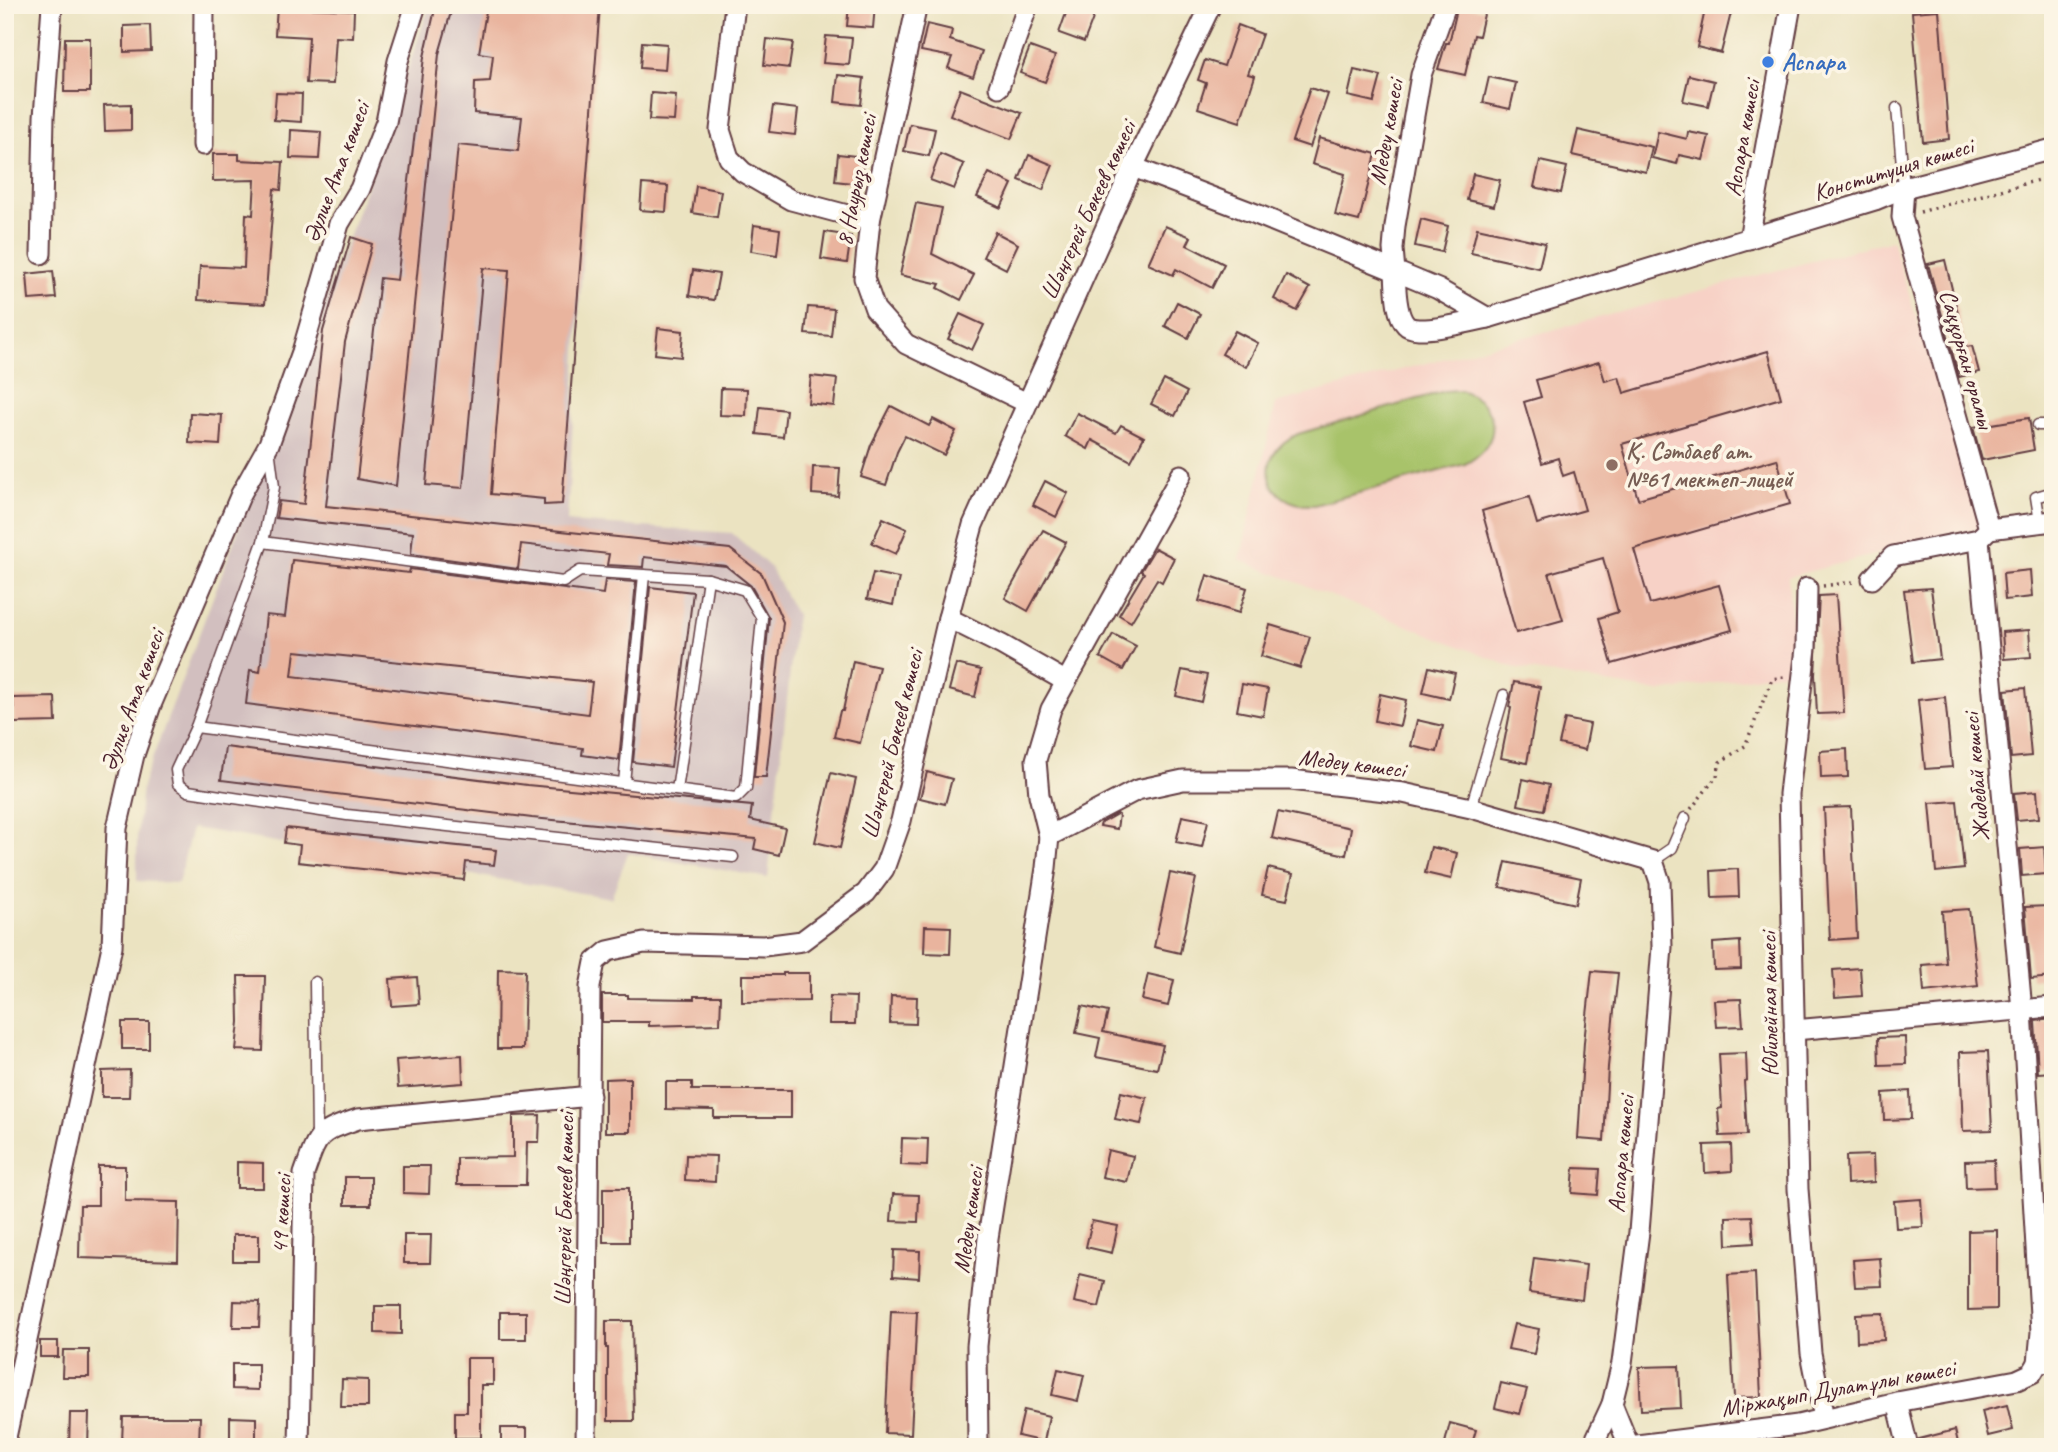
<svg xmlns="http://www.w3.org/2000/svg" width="2058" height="1452" font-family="Caveat,sans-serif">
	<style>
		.built { fill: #f7d1c6 }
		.industrial { fill: #d2bfbf }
		.green { fill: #a8c36a; stroke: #79714a; stroke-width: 2 }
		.building { fill: #e9b49e; fill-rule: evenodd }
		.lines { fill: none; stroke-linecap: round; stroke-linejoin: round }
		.service-casing { stroke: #623c42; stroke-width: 13 }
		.minor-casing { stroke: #623c42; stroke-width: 23 }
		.path { stroke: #623c42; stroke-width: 3.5; stroke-dasharray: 2 5; stroke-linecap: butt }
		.service { stroke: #fff; stroke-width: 10 }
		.minor { stroke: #fff; stroke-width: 19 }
		.shop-dot { fill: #3f7fe0; stroke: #fcf5e5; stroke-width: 2.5 }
		.education-dot { fill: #8d6e63; stroke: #fcf5e5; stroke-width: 2.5 }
		.labels { text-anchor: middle; stroke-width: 7; stroke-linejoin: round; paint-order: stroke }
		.shop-label { font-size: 24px; font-weight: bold; fill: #366cbe; stroke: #fcf5e5; text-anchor: start }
		.street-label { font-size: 24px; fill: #4a1f2b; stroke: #fcf5e5 }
		.education-label { font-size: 24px; font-weight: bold; fill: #785e54; stroke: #fcf5e5; text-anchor: start }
	</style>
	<rect width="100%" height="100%" fill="#fcf5e5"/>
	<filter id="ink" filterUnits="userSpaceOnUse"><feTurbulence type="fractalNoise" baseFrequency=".0143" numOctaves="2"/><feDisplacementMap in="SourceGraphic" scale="14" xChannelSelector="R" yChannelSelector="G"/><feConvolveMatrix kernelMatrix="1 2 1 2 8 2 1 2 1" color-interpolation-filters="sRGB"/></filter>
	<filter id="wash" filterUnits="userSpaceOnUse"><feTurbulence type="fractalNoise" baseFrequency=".00686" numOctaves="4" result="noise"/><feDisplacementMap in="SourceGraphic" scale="28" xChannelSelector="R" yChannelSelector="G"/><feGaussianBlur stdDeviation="1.57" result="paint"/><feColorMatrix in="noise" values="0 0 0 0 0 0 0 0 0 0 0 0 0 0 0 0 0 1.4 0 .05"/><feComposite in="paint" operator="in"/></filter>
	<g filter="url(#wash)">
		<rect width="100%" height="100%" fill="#ebe3c1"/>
		<!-- built -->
		<path class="built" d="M1892 240 1982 527 1788 577 1796 670 1660 692 1512 667 1240 560 1276 403Z"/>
		<!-- industrial -->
		<path class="industrial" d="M430 5H597L567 522 732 533 770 567 796 615 768 878 628 853 611 898 192 828 178 883 137 881V838L142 786 356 217Z"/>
		<!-- green -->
		<path class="green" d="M1460 390C1501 404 1504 444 1465 464L1314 505C1264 507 1252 454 1298 434L1445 391Z"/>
		<g id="blocks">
			<!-- building -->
			<g class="building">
				<path d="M436 5H453L439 54 396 486 357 479 380 278 397 280 424 57Z"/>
				<path d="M487 5H555L581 9 582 5H600L562 504 544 505V499L491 494 509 270 483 268 463 488 426 485 458 145 518 151 522 117 474 113 475 82 490 81 493 55 479 53Z"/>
				<path d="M849 5H875L873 28 847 26Z"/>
				<path d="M1069 5H1098L1084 42 1059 33Z"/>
				<path d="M1458 5 1485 10 1479 36 1474 35 1465 75 1438 69 1446 43H1449Z"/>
				<path d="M1706 5H1733L1721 53 1697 47Z"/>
				<path d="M277 7 354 10 353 38 336 37 333 84 306 83 309 37 275 35Z"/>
				<path d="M1939 10 1949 139 1923 142 1912 12Z"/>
				<path d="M927 24 952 30 950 40 982 51 973 77 948 68 952 57 921 51Z"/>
				<path d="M150 25 151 51 124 52V26Z"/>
				<path d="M1238 25 1262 34 1248 74 1255 76 1240 122 1198 108 1206 83 1198 80 1205 60 1224 66Z"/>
				<path d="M826 36 852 38 849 65 823 63Z"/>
				<path d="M65 38H90V92H64Z"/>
				<path d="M767 39 793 42 789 68 764 65Z"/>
				<path d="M642 42 667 44 665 70 640 68Z"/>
				<path d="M1030 47 1055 56 1045 82 1020 73Z"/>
				<path d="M1354 70 1381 76 1374 102 1348 96Z"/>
				<path d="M838 75 864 78 861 105 835 102Z"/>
				<path d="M1689 75 1714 81 1708 106 1683 101Z"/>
				<path d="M1489 77 1516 83 1510 109 1483 103Z"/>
				<path d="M1310 88 1328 94 1310 147 1292 141Z"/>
				<path d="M960 89 1022 113 1011 139 950 115Z"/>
				<path d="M276 93 302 94 301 122 274 120Z"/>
				<path d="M651 93 676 95 674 121 649 120Z"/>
				<path d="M131 104V130L105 131 104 105Z"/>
				<path d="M773 106 798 109 795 135 769 132Z"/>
				<path d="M910 124 935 129 929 156 904 151Z"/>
				<path d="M291 130 321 132 319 159 290 158Z"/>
				<path d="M1578 130 1652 147 1646 172 1572 155Z"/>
				<path d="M1658 132 1687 139 1688 132 1709 136 1703 160 1679 155 1677 164 1652 158Z"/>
				<path d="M1319 138 1376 154 1359 221 1335 215 1345 174 1312 164Z"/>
				<path d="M213 154H239V160L283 162 281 190 274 189 265 304 198 300 200 266 244 268 246 214 253 215 255 180 213 181Z"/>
				<path d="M838 154 864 157 861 184 835 181Z"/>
				<path d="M940 154 964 164 954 189 930 180Z"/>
				<path d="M1029 155 1053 165 1043 190 1019 180Z"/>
				<path d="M1540 161 1567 167 1561 193 1534 187Z"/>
				<path d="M989 173 1012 184 1001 208 977 197Z"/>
				<path d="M1473 174 1500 180 1494 206 1467 200Z"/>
				<path d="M642 184 668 186 666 212 640 210Z"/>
				<path d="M696 186 721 191 717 217 692 213Z"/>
				<path d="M916 203 942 208 932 254 974 275 961 300 938 288 940 284 900 275Z"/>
				<path d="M1421 219 1448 226 1442 252 1415 246Z"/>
				<path d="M754 225 780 229 777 255 751 251Z"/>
				<path d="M1165 226 1191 237 1187 245 1224 264 1212 288 1176 269 1173 275 1148 264Z"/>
				<path d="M1477 228 1545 243 1539 268 1471 253Z"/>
				<path d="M825 232 851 236 847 263 821 259Z"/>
				<path d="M995 232 1018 244 1006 269 983 257Z"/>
				<path d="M351 237 372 244 345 342 326 506 730 549 762 574 783 622 766 777H754L769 618 751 586 726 566 644 557 643 567 607 565 609 554 521 544 518 569 411 554 413 533 276 518 279 501 304 504 323 331Z"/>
				<path d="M1945 260 1966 347 1972 346 1979 372 1959 377 1928 264Z"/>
				<path d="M693 270 719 274 714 300 689 296Z"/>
				<path d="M53 271 56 298 29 300 27 274Z"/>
				<path d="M1286 275 1310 288 1297 311 1274 299Z"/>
				<path d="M1177 302 1200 314 1188 338 1165 326Z"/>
				<path d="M808 307 834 309 831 336 805 334Z"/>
				<path d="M960 314 984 325 972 350 948 339Z"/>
				<path d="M658 328 683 331 681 357 655 354Z"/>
				<path d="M1235 331 1258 343 1246 367 1222 354Z"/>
				<path d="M1768 351 1781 398 1622 444 1638 499 1777 459 1790 504 1634 549 1650 604 1719 585 1732 630 1612 664 1599 618 1618 612 1603 558 1549 573 1563 620 1516 633 1482 511 1529 497 1537 524 1585 510 1574 472 1563 476 1558 458 1542 463 1524 402 1541 397 1536 380 1599 362 1605 381 1619 377 1624 393Z"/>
				<path d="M811 376 837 379 834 406 808 403Z"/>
				<path d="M1164 380 1187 392 1175 416 1151 404Z"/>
				<path d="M721 388 747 389 746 416 720 415Z"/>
				<path d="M891 406 929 426 933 419 956 431 944 455 905 436 897 452 886 485 861 477 871 445Z"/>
				<path d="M760 407 786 410 783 437 757 434Z"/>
				<path d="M190 413 222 415 220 445 189 443Z"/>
				<path d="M1077 413 1116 433 1121 425 1144 437 1131 461 1092 440 1088 449 1065 436Z"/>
				<path d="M2029 418 2034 450 1982 460 1973 427Z"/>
				<path d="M813 467 840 468 838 496 812 494Z"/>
				<path d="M1045 481 1068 493 1056 517 1033 505Z"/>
				<path d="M883 518 907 529 896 554 872 543Z"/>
				<path d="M1043 530 1066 542 1028 611 1005 598Z"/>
				<path d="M1155 548 1174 558 1162 582 1157 579 1131 622 1119 615 1144 573 1141 571Z"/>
				<path d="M292 560 409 573 410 569 603 594 605 580 636 582 619 760 582 755 583 748 246 704 250 670 260 672 266 615 285 617ZM295 651 592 682 588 714 292 676Z"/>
				<path d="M2030 570 2032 597 2005 600 2003 573Z"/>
				<path d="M873 573 899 578 893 605 867 599Z"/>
				<path d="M1207 575 1247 588 1239 613 1199 601Z"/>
				<path d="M650 587 693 592 671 767 633 762Z"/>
				<path d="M1931 588 1940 659 1913 662 1904 590Z"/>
				<path d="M1836 595 1844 713 1817 714 1815 675 1819 596Z"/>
				<path d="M1270 625 1310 637 1300 668 1261 656Z"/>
				<path d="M2029 630 2031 657 2004 659 2002 632Z"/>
				<path d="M1113 634 1136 646 1123 670 1100 657Z"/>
				<path d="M853 661 879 667 860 743 834 737 840 711H843Z"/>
				<path d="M956 664 981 670 975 697 949 690Z"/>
				<path d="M1429 667 1455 673 1449 699 1423 693Z"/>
				<path d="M1182 670 1207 675 1201 702 1176 696Z"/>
				<path d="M1514 682 1540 687 1527 763 1501 758 1511 708 1509 707Z"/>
				<path d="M1242 684 1268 689 1263 716 1237 711Z"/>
				<path d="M2025 688 2031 756 2011 758 2005 690Z"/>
				<path d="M1380 694 1406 700 1400 726 1375 721Z"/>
				<path d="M55 697 56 722 14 723 13 698Z"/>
				<path d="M1945 697 1952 767 1925 769 1918 700Z"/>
				<path d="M1565 719 1590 724 1585 750 1559 744Z"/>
				<path d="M1417 720 1443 726 1437 752 1411 746Z"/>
				<path d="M225 747 527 785 752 806 750 820 785 828 779 855 754 849 756 839 532 818 221 780Z"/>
				<path d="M1847 749 1848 777 1821 778 1820 751Z"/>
				<path d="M927 772 952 779 945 804 920 798Z"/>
				<path d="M831 773 856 779 840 848 815 842Z"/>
				<path d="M1523 779 1549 785 1544 810 1518 805Z"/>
				<path d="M2037 791 2039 818 2017 820 2014 793Z"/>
				<path d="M1957 801 1964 869 1936 872 1930 803Z"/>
				<path d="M1851 807 1857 938 1830 940 1824 808Z"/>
				<path d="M1278 812 1351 828 1346 855 1272 838Z"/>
				<path d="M1117 814 1119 815 1117 829 1100 826 1101 823Z"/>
				<path d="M1182 816 1208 821 1202 847 1176 842Z"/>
				<path d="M286 828 496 850 494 865 466 862 464 880 298 862 300 845 284 843Z"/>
				<path d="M1431 847 1457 853 1451 879 1425 873Z"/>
				<path d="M2044 847 2046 874 2022 876 2020 849Z"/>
				<path d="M1506 862 1581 878 1576 904 1500 887Z"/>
				<path d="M1268 868 1293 874 1287 900 1262 895Z"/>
				<path d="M1738 869 1739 897 1712 898 1711 871Z"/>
				<path d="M1170 873 1196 878 1180 953 1154 947Z"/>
				<path d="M2049 906 2053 977 2031 979 2025 907Z"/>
				<path d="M1969 909 1978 986 1924 992 1922 965 1946 963 1942 911Z"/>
				<path d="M925 926 951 927 950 954 924 953Z"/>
				<path d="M1740 941 1741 969 1714 970 1713 943Z"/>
				<path d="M1860 968 1862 996 1835 998 1833 970Z"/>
				<path d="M498 969 525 970 523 1049H497Z"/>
				<path d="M1592 971 1618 973 1608 1067 1604 1141 1578 1139 1584 1042Z"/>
				<path d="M783 973H809V1001L742 1002V975H783Z"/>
				<path d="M1148 974 1174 980 1168 1006 1142 1000Z"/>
				<path d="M238 976H265L263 1051 236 1050 239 1022Z"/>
				<path d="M417 977 419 1004 392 1006 390 979Z"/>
				<path d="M602 995H628V998L694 999V996H721L720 1024 649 1026V1022H602Z"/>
				<path d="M830 996 856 997 855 1024H829Z"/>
				<path d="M891 996 917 997 916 1024 890 1023Z"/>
				<path d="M1741 999 1743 1026 1716 1027 1714 1000Z"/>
				<path d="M1082 1006 1108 1012 1103 1032 1163 1045 1157 1069 1096 1057 1100 1038 1076 1033Z"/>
				<path d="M2053 1019V1072L2038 1073 2035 1021Z"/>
				<rect x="122" y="1022" width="27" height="27"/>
				<path d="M1905 1037 1906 1064 1879 1065 1878 1038Z"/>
				<path d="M1988 1051 1992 1130 1963 1131 1960 1052Z"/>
				<path d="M1746 1053 1747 1080 1744 1081 1747 1135 1720 1136 1718 1109 1722 1108 1719 1054Z"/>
				<path d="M462 1055 463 1083 398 1088 396 1060Z"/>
				<path d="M130 1070 129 1097H102V1071Z"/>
				<path d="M630 1078V1132H605V1079Z"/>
				<path d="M666 1082H692V1090H791V1118H714V1110L666 1109Z"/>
				<path d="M1910 1091 1911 1119 1884 1120 1883 1093Z"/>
				<path d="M1121 1092 1147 1098 1141 1124 1115 1119Z"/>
				<path d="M540 1115 539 1142H527L526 1185H457V1158L513 1157V1116Z"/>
				<path d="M902 1138 928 1139 927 1166 901 1165Z"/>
				<path d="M1731 1144 1732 1171 1705 1173 1704 1145Z"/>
				<path d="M1108 1150 1133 1156 1127 1182 1102 1177Z"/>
				<path d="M686 1155 716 1156 715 1182 685 1180Z"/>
				<path d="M1873 1155 1874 1182 1847 1184 1846 1156Z"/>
				<path d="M1994 1160 1995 1187 1966 1188 1965 1161Z"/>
				<path d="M237 1162 263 1163V1188H237Z"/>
				<path d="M98 1166H125V1201L179 1202 178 1261 79 1258 80 1205H98Z"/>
				<path d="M403 1166H430L429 1194 403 1193Z"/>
				<path d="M1574 1168 1600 1169 1598 1195 1572 1193Z"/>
				<rect x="345" y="1177" width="26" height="28"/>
				<rect x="603" y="1188" width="26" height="54"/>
				<path d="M893 1194 919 1195 918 1222 891 1221Z"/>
				<path d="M1921 1199 1923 1227 1896 1228 1894 1201Z"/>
				<path d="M1752 1216 1754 1243 1727 1245 1726 1217Z"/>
				<path d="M1092 1221 1118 1226 1112 1253 1086 1247Z"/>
				<path d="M1997 1230V1309L1968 1310V1231Z"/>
				<rect x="233" y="1235" width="26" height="26"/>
				<path d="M404 1235H431L430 1263H404Z"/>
				<path d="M894 1250 920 1251 919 1278 893 1276Z"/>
				<path d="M1534 1258 1586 1265 1582 1300 1529 1293Z"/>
				<path d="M1880 1258 1882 1286 1855 1287 1853 1260Z"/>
				<path d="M1755 1273 1761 1397 1734 1398 1728 1275Z"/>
				<path d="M1080 1275 1105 1281 1099 1307 1074 1302Z"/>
				<path d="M234 1301 260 1302 259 1327H233Z"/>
				<path d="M375 1306H401V1334L375 1333Z"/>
				<path d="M891 1311 917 1312 911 1434 885 1433Z"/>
				<rect x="500" y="1312" width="26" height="27"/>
				<path d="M1883 1313 1884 1340 1857 1342 1856 1314Z"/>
				<path d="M606 1321H632L634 1421H608V1348H606Z"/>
				<path d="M1514 1324 1539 1329 1534 1354 1508 1349Z"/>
				<rect x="40" y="1341" width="18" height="16"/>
				<path d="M63 1350H89V1377H62Z"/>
				<path d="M467 1358H493V1385H481V1438H455V1412H467Z"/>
				<path d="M232 1364H258V1390L232 1389Z"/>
				<path d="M1679 1366 1681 1408 1641 1410 1639 1367Z"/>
				<path d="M1058 1369 1084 1375 1078 1401 1052 1395Z"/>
				<path d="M342 1379 368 1380V1407H341Z"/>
				<path d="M1501 1383 1527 1389 1520 1414 1495 1408Z"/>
				<path d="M2007 1405 2013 1430 1988 1436 1982 1411Z"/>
				<path d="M1024 1410 1049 1416 1044 1442 1018 1436Z"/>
				<path d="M70 1413H89L88 1447H69Z"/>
				<path d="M123 1417H200L199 1443H122Z"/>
				<path d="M230 1417 256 1418V1444L230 1443Z"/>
				<path d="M1450 1423 1476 1430 1471 1447H1444Z"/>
				<rect x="501" y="1428" width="26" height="19"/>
				<path d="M1955 1430 1959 1447H1920L1919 1439Z"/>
			</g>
		</g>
	</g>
	<g filter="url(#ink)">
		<use href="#blocks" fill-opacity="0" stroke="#623c42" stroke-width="2"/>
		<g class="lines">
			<!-- service casing -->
			<g class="service-casing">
				<g id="service">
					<path d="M1897 108 1904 188"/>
					<path d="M2038 425H2053"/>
					<path d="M269 448 274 487 263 542 196 727 176 770 178 784 188 791 347 815 733 857"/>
					<path d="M2040 522 2036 497 2053 492"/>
					<path d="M196 727 736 798 746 788 762 618 745 590 708 579 580 571 563 582 263 542"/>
					<path d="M624 783 644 575"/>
					<path d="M677 790 708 579"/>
					<path d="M1471 808 1504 695"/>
					<path d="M1653 861 1672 848 1685 818"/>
					<path d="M315 982 317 1139"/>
				</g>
			</g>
			<!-- minor casing -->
			<g class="minor-casing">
				<g id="minor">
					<path d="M735 5 720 130 729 158 743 172 791 200 870 221"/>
					<path d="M917 5 870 221 864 278 875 309 906 344 1027 403"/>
					<path d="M999 87 1028 5"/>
					<path d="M203 145 204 5"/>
					<path d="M1133 167 1256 214 1395 271 1393 249 1395 226 1421 75 1446 5"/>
					<path d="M1904 188 1902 217 1989 529 1979 539"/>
					<path d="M1749 239 1791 5"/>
					<path d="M41 254 44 117 52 5"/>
					<path d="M1395 271 1438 289 1488 318C1474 321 1415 336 1406 325 1395 314 1396 286 1395 271Z"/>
					<path d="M1488 318 1875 200 1904 188 2053 149"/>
					<path d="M1989 529 2053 521"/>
					<path d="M1979 539 2022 1010 2041 1332 2038 1363"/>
					<path d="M1872 579 1893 556 1979 539"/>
					<path d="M1807 588 1806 648 1789 794 1798 1189 1811 1353 1824 1418"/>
					<path d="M948 618 1002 645 1065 681"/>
					<path d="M1049 836 1137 790 1183 780H1291L1403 793 1471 808 1653 861 1660 882 1662 947 1639 1232 1622 1363 1612 1404 1592 1447"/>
					<path d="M1794 1030 2053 1007"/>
					<path d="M1897 1402 1908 1447"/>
					<path d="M1612 1404 1629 1446 1798 1425 1897 1402 2017 1380 2032 1373 2038 1363 2053 1362"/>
					<path d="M5 1442 112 946 117 828 134 755 151 705 241 494 269 444 302 352 339 224 360 189 386 122 398 61 416 5"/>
					<path d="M299 1447 304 1174C318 1134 317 1133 358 1119L590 1096"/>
					<path d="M586 1447 590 987 595 962 608 951 644 943 764 946 802 941 866 893 884 869 901 821 948 618 973 525 1133 167 1211 5"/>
					<path d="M978 1447 977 1346 988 1238 1046 868 1049 836 1039 795 1036 760 1051 709 1181 475"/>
				</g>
			</g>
			<!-- path -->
			<g class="path">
				<path d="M1871 185 1870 178 1889 171"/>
				<path d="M1920 212 2053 176"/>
				<path d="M1823 586 1853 582"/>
				<path d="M1691 809 1717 776 1720 762 1745 746 1772 679 1784 677"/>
			</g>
			<!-- service -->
			<use href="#service" class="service"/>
			<!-- minor -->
			<use href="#minor" class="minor"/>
		</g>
	</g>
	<!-- markers -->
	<circle class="shop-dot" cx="1768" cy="62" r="7"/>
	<circle class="education-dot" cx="1612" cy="465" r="7"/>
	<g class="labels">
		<!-- shop labels -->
		<g class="shop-label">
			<text x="1782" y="70">Аспара</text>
		</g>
		<!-- street labels -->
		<g class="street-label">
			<text transform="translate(1386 132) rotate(-80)" y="8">Медеу көшесі</text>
			<text transform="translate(1742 138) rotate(-80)" y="8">Аспара көшесі</text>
			<text transform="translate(1893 169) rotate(-17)" y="8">Конституция көшесі</text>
			<text transform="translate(336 172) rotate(-69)" y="8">Әулие Ата көшесі</text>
			<text transform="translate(856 180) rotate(-79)" y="8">8 Наурыз көшесі</text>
			<text transform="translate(1088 210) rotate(-65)" y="8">Шәңгерей Бөкеев көшесі</text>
			<text transform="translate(1967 359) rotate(74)" y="8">Саққорған орамы</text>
			<text transform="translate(132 700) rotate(-70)" y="8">Әулие Ата көшесі</text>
			<text transform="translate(892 744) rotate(-76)" y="8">Шәңгерей Бөкеев көшесі</text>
			<text transform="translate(1352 763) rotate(7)" y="8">Медеу көшесі</text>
			<text transform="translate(1976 777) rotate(-95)" y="8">Жидебай көшесі</text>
			<text transform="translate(1769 1004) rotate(-91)" y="8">Юбилейная көшесі</text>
			<text transform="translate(1621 1154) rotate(-85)" y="8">Аспара көшесі</text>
			<text transform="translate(564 1209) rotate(-89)" y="8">Шәңгерей Бөкеев көшесі</text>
			<text transform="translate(281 1214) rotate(-87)" y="8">49 көшесі</text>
			<text transform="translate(968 1220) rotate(-82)" y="8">Медеу көшесі</text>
			<text transform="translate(1838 1388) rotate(-10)" y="8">Міржақып Дулатұлы көшесі</text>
		</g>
		<!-- education labels -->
		<g class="education-label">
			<text x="1626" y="459">Қ. Сәтбаев ат.<tspan x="1626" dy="28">№61 мектеп-лицей</tspan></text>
		</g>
	</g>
	<!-- margin -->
	<rect width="2058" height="1452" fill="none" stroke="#fcf5e5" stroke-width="28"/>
</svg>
